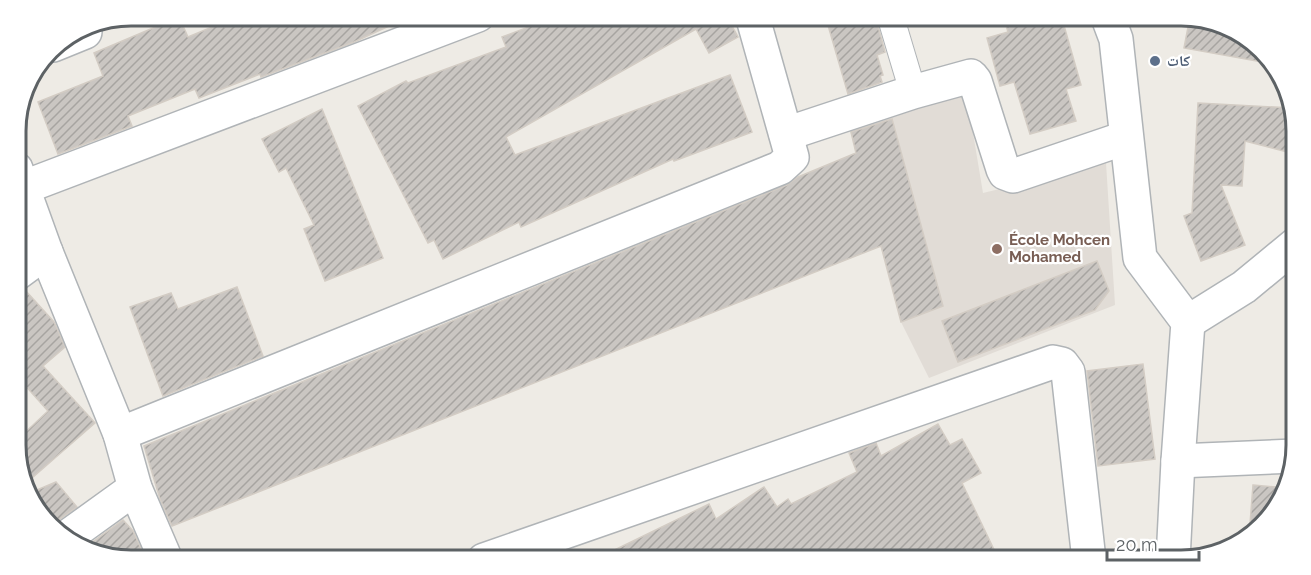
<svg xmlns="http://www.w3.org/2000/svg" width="1311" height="575" font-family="Raleway,'Noto Naskh Arabic',sans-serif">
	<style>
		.education { fill: #e1dcd6 }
		.building { fill: url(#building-hatch); stroke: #d3ccc4; stroke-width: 1.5 }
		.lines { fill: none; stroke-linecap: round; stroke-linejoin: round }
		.pedestrian-casing { stroke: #b0b4b7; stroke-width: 28 }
		.minor-casing { stroke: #b0b4b7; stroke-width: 36 }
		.tertiary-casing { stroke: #b0b4b7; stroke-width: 36 }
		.pedestrian { stroke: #fff; stroke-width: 26 }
		.minor { stroke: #fff; stroke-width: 33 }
		.tertiary { stroke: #fff; stroke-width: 33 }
		.service-dot { fill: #5c6f8a; stroke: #fff; stroke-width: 2 }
		.education-dot { fill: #8d6e63; stroke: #fff; stroke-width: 2 }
		.labels { text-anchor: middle; stroke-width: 4.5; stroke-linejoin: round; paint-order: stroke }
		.service-label { font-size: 15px; font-weight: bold; fill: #4e5e75; stroke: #fff; text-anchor: start }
		.education-label { font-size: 15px; font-weight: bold; fill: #785e54; stroke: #fff; text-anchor: start }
		.rim { fill: none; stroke: #5d6265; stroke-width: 3 }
	</style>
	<defs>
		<pattern id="building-hatch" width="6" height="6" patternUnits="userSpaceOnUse" patternTransform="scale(1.5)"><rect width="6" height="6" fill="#cac6c2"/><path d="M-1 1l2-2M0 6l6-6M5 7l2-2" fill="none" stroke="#a7a4a1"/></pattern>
	</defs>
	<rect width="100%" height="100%" fill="#eeebe5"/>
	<!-- education -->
	<path class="education" d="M965 85 983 193 1106 163 1115 305 929 378 901 322 848 123Z"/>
	<!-- building -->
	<g class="building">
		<path d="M253 15H413L354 42 261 77 260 74 199 98 195 89 128 116 132 126 58 154 38 102 103 76 94 53 179 17 188 37 224 22 225 27Z"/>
		<path d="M560 15H726L738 37 709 53 696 29 506 137 515 155 730 75 752 132 674 161 673 159 521 227 519 222 443 259 434 240 428 243 358 106 406 81 408 83 506 47 502 37Z"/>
		<path d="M825 15H875L885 52 877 55 883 75 880 76 882 82 848 94Z"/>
		<path d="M1003 15H1061L1081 85 1066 89 1076 121 1030 134 1014 82 1000 86 987 38 1008 32Z"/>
		<path d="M1190 17 1225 24 1272 60 1274 64 1184 48Z"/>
		<path d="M1198 103 1292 108 1295 115V154L1245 141 1242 186 1221 185 1245 245 1201 261 1184 216 1192 213Z"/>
		<path d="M322 109 383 258 325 281 304 229 314 225 286 168 279 172 262 139Z"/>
		<path d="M892 119 943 306 901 322 881 246 172 526 160 499 144 446 787 185 798 177 856 153 851 132Z"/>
		<path d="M1097 261 1109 291 1095 310 958 362 942 321Z"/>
		<path d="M237 287 263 356 163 396 130 307 171 293 178 309Z"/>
		<path d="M25 290 54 322 65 347 43 366 95 423 25 484 17 467V440L48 411 23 383 17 389 16 292Z"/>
		<path d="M1143 364 1155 459 1098 466 1087 371Z"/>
		<path d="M938 424 950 445 962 439 981 473 962 483 999 560H594L709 504 716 519 764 487 777 507 788 499 791 504 857 472 849 453 876 443 881 456Z"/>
		<path d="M56 482 77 507 57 521 32 492Z"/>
		<path d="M1253 485 1288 488 1249 537Z"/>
		<path d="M123 520 133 531 146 560H130L86 551 83 549Z"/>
	</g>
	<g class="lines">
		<!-- pedestrian casing -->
		<g class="pedestrian-casing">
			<path id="pedestrian" d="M890 15 913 92"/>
		</g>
		<!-- minor casing -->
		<g class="minor-casing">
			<g id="minor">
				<path d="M53 45 85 32"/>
				<path d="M786 134 913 92 971 76 975 81 1003 169 1005 173 1013 176 1125 138"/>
				<path d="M16 169 46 252 120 434 135 488 166 560"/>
				<path d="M22 188 478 15"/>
				<path d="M16 274 46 252"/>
				<path d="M1188 322 1244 287 1295 245"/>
				<path d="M120 434 780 168 792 157 752 15"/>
				<path d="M1178 461 1294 456"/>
				<path d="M67 537 135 488"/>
				<path d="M484 560 1053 362 1062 364 1068 372 1089 560"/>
			</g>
		</g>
		<!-- tertiary casing -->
		<g class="tertiary-casing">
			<path id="tertiary" d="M1107 15 1116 39 1140 258 1188 322 1178 461 1173 560"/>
		</g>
		<!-- pedestrian -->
		<use href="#pedestrian" class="pedestrian"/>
		<!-- minor -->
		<use href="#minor" class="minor"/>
		<!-- tertiary -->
		<use href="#tertiary" class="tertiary"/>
	</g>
	<!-- markers -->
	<circle class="service-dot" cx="1155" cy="61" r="6"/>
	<circle class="education-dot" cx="997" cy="249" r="6"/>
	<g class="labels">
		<!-- service labels -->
		<g class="service-label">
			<text x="1167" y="66">كات</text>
		</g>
		<!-- education labels -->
		<g class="education-label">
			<text x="1009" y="245">École Mohcen<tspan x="1009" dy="17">Mohamed</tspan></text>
		</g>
	</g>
	<!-- crop -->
	<path d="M0 0H1311V575H0ZM131 26H1181A105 105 0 0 1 1286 131V445A105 105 0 0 1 1181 550H131A105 105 0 0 1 26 445V131A105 105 0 0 1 131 26Z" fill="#fff" fill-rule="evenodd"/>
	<path class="rim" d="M131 26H1181A105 105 0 0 1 1286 131V445A105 105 0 0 1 1181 550H131A105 105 0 0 1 26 445V131A105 105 0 0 1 131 26Z"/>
	<!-- scale -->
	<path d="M1107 551v9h92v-9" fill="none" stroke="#5d6265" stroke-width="3"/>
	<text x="1116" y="551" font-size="18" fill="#5d6265" stroke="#ffffff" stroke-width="4.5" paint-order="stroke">20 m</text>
</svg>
